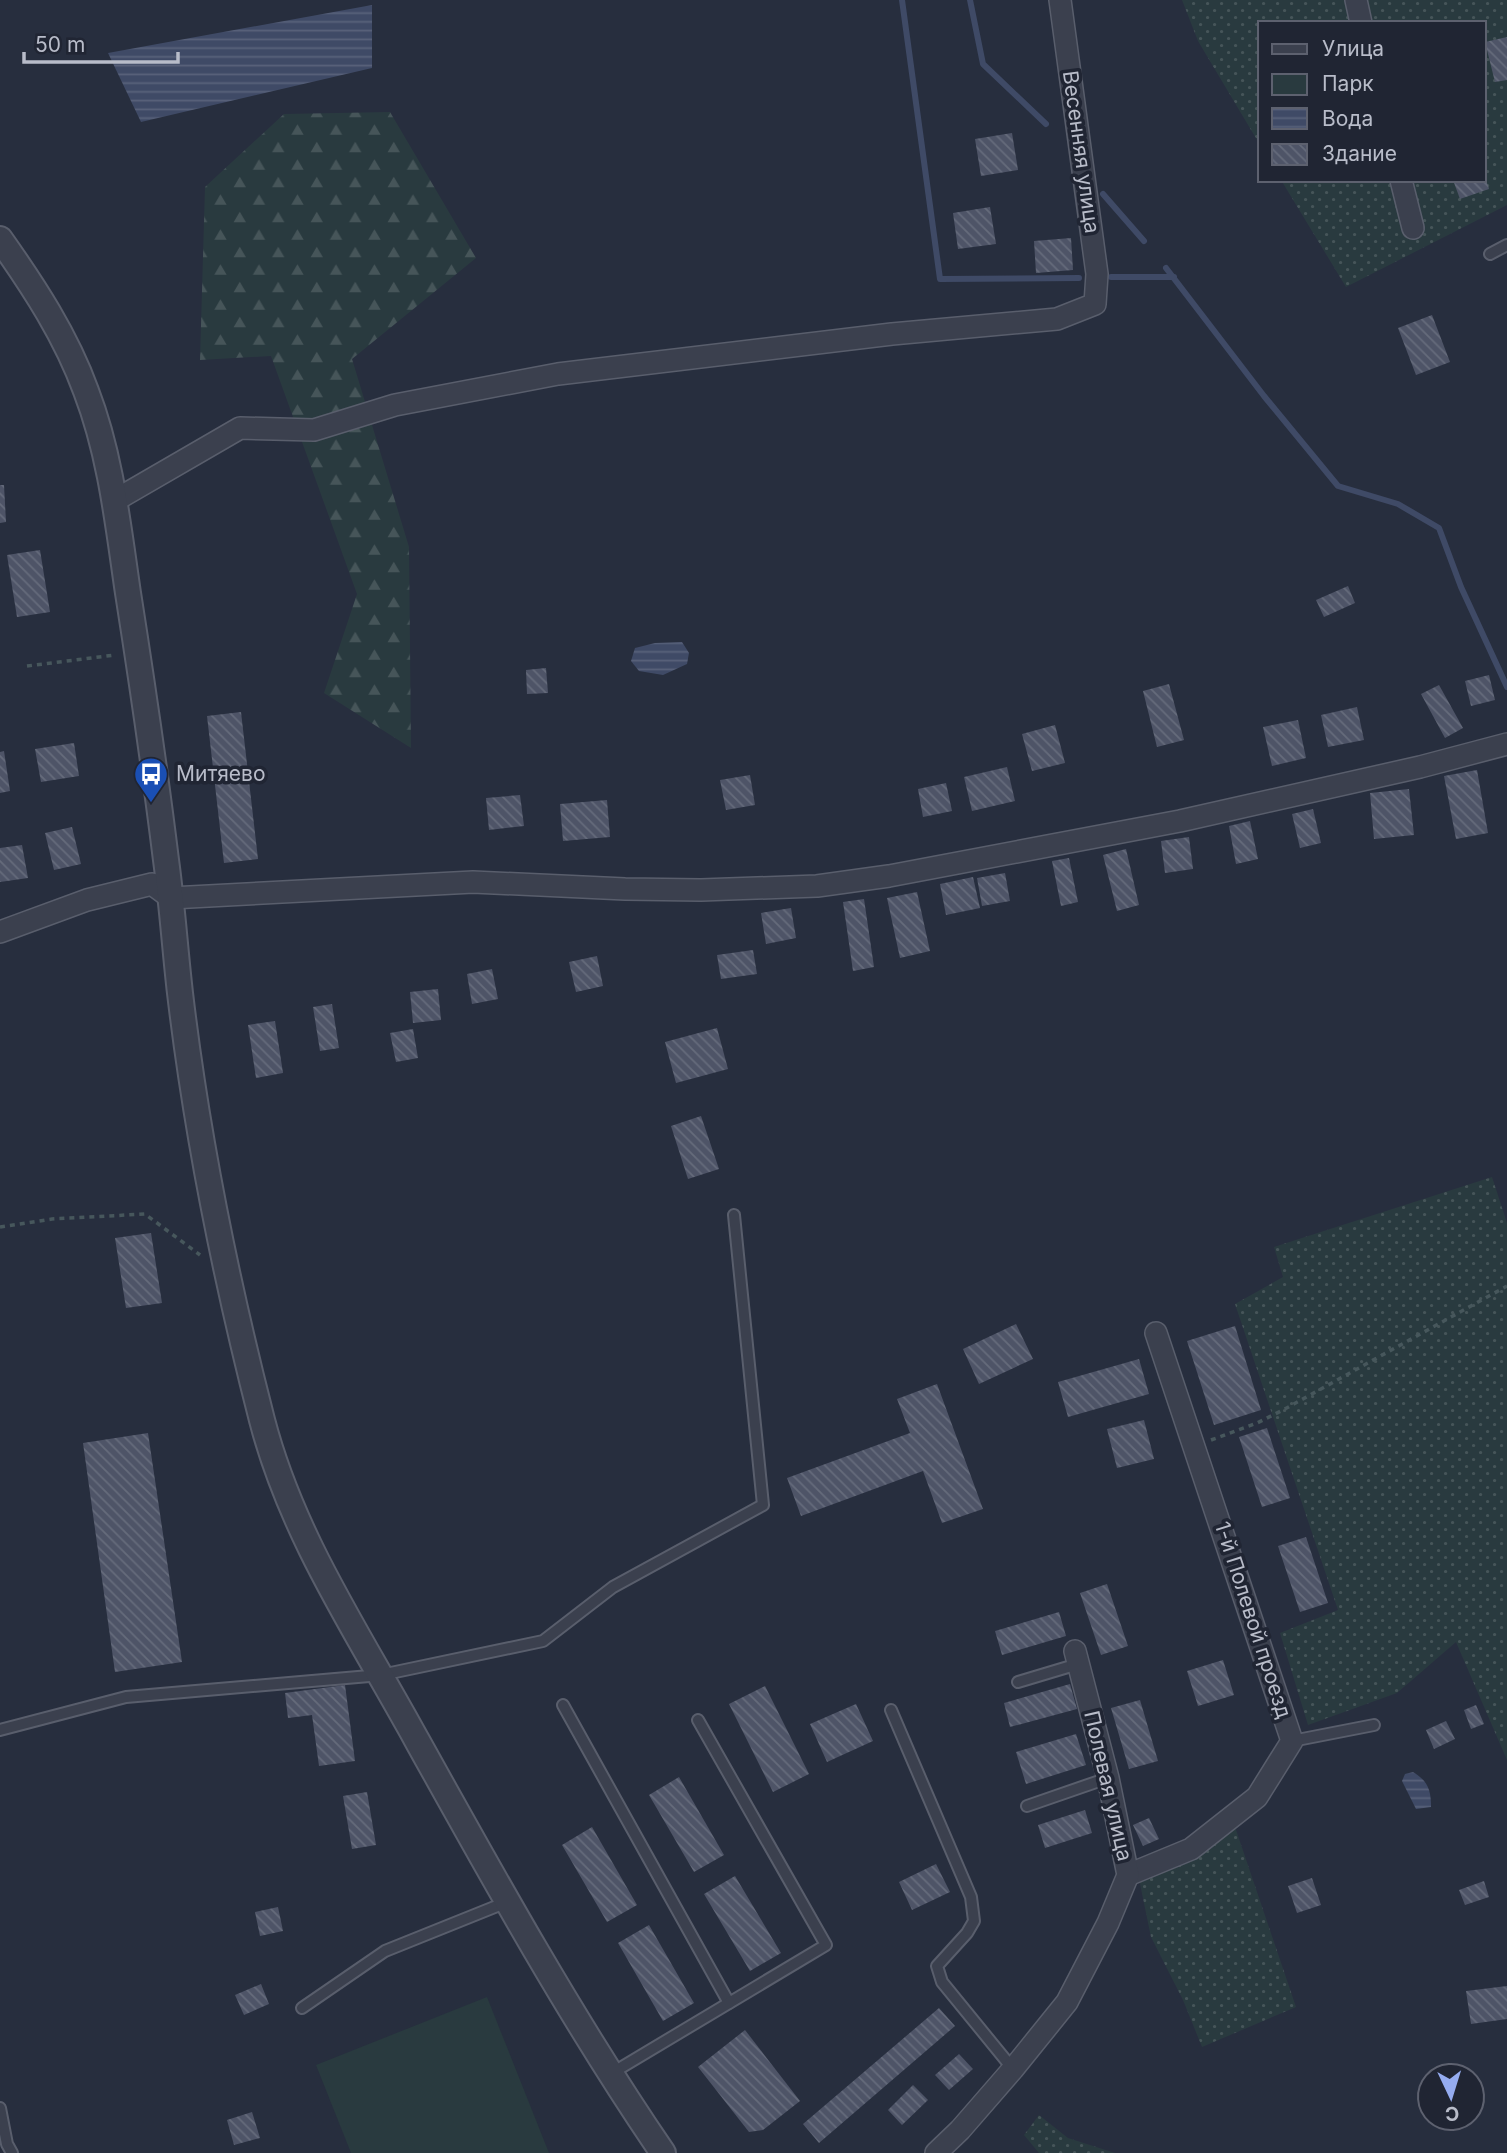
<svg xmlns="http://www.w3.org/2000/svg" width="1507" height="2153" font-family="Inter,sans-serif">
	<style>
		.grass { fill: url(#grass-dots) }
		.forest { fill: url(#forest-firs) }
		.park { fill: #293a3f }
		.water { fill: url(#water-rules) }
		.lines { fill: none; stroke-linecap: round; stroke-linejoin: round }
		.stream { stroke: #3f4a66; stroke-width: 6 }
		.building { fill: url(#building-back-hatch) }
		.service-casing { stroke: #595e6c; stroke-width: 14 }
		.minor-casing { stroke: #595e6c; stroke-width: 24 }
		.tertiary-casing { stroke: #595e6c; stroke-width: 28 }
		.path { stroke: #47575c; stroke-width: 3.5; stroke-dasharray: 5 5; stroke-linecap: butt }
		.service { stroke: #3b404e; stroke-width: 10 }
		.minor { stroke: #3b404e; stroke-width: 21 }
		.tertiary { stroke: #3b404e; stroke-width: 24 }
		.labels { text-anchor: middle; stroke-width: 7; stroke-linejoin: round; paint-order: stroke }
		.street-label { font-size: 21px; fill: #b8bcc9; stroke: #202533 }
		.poi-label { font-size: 21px; fill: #b8bcc9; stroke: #202533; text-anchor: start }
	</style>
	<defs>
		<pattern id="grass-dots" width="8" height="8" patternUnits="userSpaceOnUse" patternTransform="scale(1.75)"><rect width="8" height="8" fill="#293a3f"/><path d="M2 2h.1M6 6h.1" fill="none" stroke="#465559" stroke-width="1.8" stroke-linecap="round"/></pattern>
		<pattern id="forest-firs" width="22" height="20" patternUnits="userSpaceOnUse" patternTransform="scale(1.75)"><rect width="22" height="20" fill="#293a3f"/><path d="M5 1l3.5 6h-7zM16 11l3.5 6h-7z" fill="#465559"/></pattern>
		<pattern id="water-rules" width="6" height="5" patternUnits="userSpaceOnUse" patternTransform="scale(1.75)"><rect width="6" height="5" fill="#3f4a66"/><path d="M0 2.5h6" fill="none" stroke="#59627b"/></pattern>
		<pattern id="building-back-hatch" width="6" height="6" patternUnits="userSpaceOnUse" patternTransform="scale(1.75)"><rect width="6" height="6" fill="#4e5467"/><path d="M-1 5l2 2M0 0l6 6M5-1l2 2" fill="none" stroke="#656b7b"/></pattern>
	</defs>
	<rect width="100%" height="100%" fill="#272e3e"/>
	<!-- grass -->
	<g class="grass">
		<path d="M1182 0H1507V205L1346 287 1281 180H1484V23H1260V145L1198 41Z"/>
		<path d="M1492 1177 1507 1223V1760L1456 1642 1397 1693 1308 1725 1280 1633 1338 1610 1235 1304 1283 1277 1274 1247Z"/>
		<path d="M1234 1824 1296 2007 1202 2047 1183 2000 1151 1937 1139 1879Z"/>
		<path d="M1039 2115 1068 2138 1115 2153H1039L1024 2135Z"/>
	</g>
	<!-- forest -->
	<path class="forest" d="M390 112 476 258 352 359 409 547 411 748 324 693 357 594 271 356 200 360 205 187 284 114Z"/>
	<!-- park -->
	<path class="park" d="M487 1997 549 2153H351L316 2065Z"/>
	<!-- water -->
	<g class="water">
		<path d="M372 5V68L141 122 108 53Z"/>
		<path d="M682 642 689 653 687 664 663 675 639 671 631 661 635 648 655 643Z"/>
		<path d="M1413 1772C1428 1781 1431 1790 1431 1807L1416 1809 1402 1781 1405 1774Z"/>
	</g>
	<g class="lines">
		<!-- stream -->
		<g class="stream">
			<path d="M902 0 940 279 1079 278"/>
			<path d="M970 0 983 64 1046 124"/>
			<path d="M1103 194 1144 241"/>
			<path d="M1166 268 1264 396 1338 486 1398 504 1439 528 1461 587 1507 687"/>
			<path d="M1111 277H1174"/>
		</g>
	</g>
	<!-- building -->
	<g class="building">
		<path d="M1507 37V80L1495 82 1485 42Z"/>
		<path d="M1012 133 1018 170 981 176 975 139Z"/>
		<path d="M1453 180H1486L1489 189 1460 199Z"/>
		<path d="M990 207 996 244 958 249 953 213Z"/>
		<path d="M1071 238 1073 270 1036 273 1034 241Z"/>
		<path d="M1432 315 1450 362 1416 375 1398 328Z"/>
		<path d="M0 485H4L6 522 0 523Z"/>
		<path d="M40 550 50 612 17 617 7 555Z"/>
		<path d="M1348 586 1355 603 1324 617 1316 600Z"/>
		<path d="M546 668 548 693 527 694 526 670Z"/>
		<path d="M1489 675 1495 700 1471 706 1465 681Z"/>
		<path d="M1169 684 1184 740 1157 747 1143 691Z"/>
		<path d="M1439 685 1463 728 1445 738 1421 694Z"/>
		<path d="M1357 707 1364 740 1328 747 1321 715Z"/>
		<path d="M241 712 258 859 224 863 207 716Z"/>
		<path d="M1298 720 1306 758 1272 766 1263 727Z"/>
		<path d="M1055 725 1065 763 1032 771 1022 734Z"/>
		<path d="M74 743 79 776 41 782 35 749Z"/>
		<path d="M4 751 10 791 0 793V752Z"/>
		<path d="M1007 767 1015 801 972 811 964 777Z"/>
		<path d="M1477 770 1488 833 1456 839 1444 776Z"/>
		<path d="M750 775 755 805 726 810 720 780Z"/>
		<path d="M946 783 952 811 923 817 918 789Z"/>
		<path d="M1409 789 1414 835 1374 839 1370 793Z"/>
		<path d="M520 795 524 826 489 830 486 798Z"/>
		<path d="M607 800 610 837 563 841 560 804Z"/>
		<path d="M1313 809 1321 843 1300 848 1292 814Z"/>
		<path d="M1250 821 1258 859 1236 864 1229 826Z"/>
		<path d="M72 827 81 864 54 870 45 833Z"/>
		<path d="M1189 837 1193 869 1165 873 1161 841Z"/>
		<path d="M22 845 28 878 0 882V848Z"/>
		<path d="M1126 849 1139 905 1117 911 1103 855Z"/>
		<path d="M1069 858 1078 902 1061 906 1052 861Z"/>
		<path d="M1005 873 1010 901 982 906 977 878Z"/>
		<path d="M973 877 980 908 946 915 940 884Z"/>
		<path d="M917 892 930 951 900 958 887 898Z"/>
		<path d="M864 899 874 967 853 971 843 902Z"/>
		<path d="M791 908 796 938 766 944 761 913Z"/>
		<path d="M753 950 757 974 721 979 717 955Z"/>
		<path d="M597 956 603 986 576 992 569 962Z"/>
		<path d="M492 969 498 999 472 1004 467 974Z"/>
		<path d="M438 989 441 1020 413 1023 410 992Z"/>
		<path d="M332 1004 339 1048 320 1051 313 1007Z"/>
		<path d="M275 1021 283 1073 256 1078 248 1025Z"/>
		<path d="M717 1028 728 1069 676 1083 665 1042Z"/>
		<path d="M413 1029 418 1058 396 1062 390 1033Z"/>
		<path d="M701 1116 719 1169 688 1179 671 1126Z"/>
		<path d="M151 1233 162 1303 126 1308 115 1238Z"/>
		<path d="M1016 1324 1033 1359 979 1384 963 1349Z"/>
		<path d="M1235 1326 1261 1410 1214 1425 1187 1341Z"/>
		<path d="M1139 1359 1149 1394 1068 1417 1058 1382Z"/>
		<path d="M937 1384 983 1509 942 1523 923 1471 801 1516 787 1478 910 1433 897 1399Z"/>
		<path d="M1144 1420 1154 1459 1117 1468 1107 1429Z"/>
		<path d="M1267 1428 1290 1498 1262 1507 1239 1437Z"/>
		<path d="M148 1433 182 1662 115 1672 83 1443Z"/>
		<path d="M1306 1537 1328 1603 1300 1612 1278 1546Z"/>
		<path d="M1107 1584 1128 1646 1101 1655 1080 1593Z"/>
		<path d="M1059 1612 1066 1636 1002 1655 995 1631Z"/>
		<path d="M1223 1660 1234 1695 1198 1706 1187 1671Z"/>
		<path d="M1070 1684 1077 1709 1010 1727 1004 1703Z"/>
		<path d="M345 1685 355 1761 319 1766 312 1715 288 1718 285 1693Z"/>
		<path d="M765 1686 809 1774 773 1792 729 1704Z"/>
		<path d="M1140 1700 1158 1761 1129 1769 1111 1708Z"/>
		<path d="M856 1704 873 1741 827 1762 810 1724Z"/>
		<path d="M1476 1705 1484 1724 1471 1729 1464 1710Z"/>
		<path d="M1446 1721 1455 1739 1434 1749 1426 1730Z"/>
		<path d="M1076 1734 1086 1765 1026 1784 1016 1752Z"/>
		<path d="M679 1777 724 1855 694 1872 649 1795Z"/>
		<path d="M367 1792 376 1845 352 1849 343 1796Z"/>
		<path d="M1085 1810 1092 1833 1045 1848 1038 1825Z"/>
		<path d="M1149 1818 1159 1839 1143 1846 1133 1825Z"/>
		<path d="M592 1827 637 1905 607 1922 562 1845Z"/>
		<path d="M936 1864 950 1892 912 1910 899 1882Z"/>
		<path d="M735 1876 781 1953 750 1971 704 1894Z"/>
		<path d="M1312 1878 1321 1905 1297 1913 1288 1886Z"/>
		<path d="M1484 1881 1489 1897 1465 1905 1459 1890Z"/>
		<path d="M278 1907 283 1931 260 1936 255 1912Z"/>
		<path d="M649 1925 694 2003 663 2021 618 1943Z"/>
		<path d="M261 1984 269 2004 244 2015 235 1995Z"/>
		<path d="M1507 1986V2019L1471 2024 1466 1991Z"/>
		<path d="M939 2008 955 2026 819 2143 803 2124Z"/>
		<path d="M745 2030 800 2101 763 2130 749 2132 698 2067Z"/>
		<path d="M959 2054 973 2069 949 2090 935 2075Z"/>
		<path d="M913 2085 928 2100 902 2125 888 2110Z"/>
		<path d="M252 2112 260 2138 234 2145 227 2120Z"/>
	</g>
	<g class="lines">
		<!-- service casing -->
		<g class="service-casing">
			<g id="service">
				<path d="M1490 254 1507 245"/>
				<path d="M1018 1682 1078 1664"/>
				<path d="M563 1705 729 2003"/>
				<path d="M891 1710 971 1897 974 1921 967 1933 937 1966 942 1982 1013 2069"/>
				<path d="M0 1730 126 1697 381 1675 543 1641 613 1587 763 1505 734 1215"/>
				<path d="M1292 1741 1374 1725"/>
				<path d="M1027 1806 1108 1778"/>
				<path d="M302 2008 385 1951 507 1902"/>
				<path d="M612 2073 826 1945 698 1720"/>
				<path d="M0 2108 7 2144 12 2153"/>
			</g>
		</g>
		<!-- minor casing -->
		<g class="minor-casing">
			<g id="minor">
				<path d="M1356 0 1361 23"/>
				<path d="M1401 180 1413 228"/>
				<path d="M114 501 240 428 314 430 395 405 558 374 892 334 1057 319 1095 304 1097 274 1060 0"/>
				<path d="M0 932 87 900 152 884 171 898 473 882 625 889 701 890 817 886 889 876 1180 821 1420 767 1507 744"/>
				<path d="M1128 1875 1191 1849 1257 1797 1292 1741 1156 1333"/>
				<path d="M936 2153 960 2130 1013 2069 1067 2002 1108 1923 1128 1875 1108 1778 1075 1651"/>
			</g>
		</g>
		<!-- tertiary casing -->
		<g class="tertiary-casing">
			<path id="tertiary" d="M0 239C34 287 66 336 86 391 111 456 118 525 128 593 142 682 155 771 166 860 172 904 175 949 180 993 197 1137 226 1280 262 1420 291 1532 354 1627 409 1726 489 1870 570 2017 663 2153"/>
		</g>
		<!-- path -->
		<g class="path">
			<path d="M27 666 115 655"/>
			<path d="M0 1227 52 1219 145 1214 200 1255"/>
			<path d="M1211 1440 1257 1423 1283 1410 1507 1286"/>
		</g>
		<!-- service -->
		<use href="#service" class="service"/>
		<!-- minor -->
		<use href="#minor" class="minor"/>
		<!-- tertiary -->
		<use href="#tertiary" class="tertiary"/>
	</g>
	<!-- icons -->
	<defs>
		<g id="bus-pin" transform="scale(1.75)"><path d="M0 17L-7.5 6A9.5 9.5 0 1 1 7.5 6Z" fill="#1a4fb4" stroke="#202533"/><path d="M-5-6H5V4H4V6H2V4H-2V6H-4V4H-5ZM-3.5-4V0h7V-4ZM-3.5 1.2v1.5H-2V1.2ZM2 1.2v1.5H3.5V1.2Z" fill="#fff"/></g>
	</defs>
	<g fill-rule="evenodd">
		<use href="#bus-pin" x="151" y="774"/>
	</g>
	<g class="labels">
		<!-- street labels -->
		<g class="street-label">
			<text transform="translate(1081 152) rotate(82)" y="7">Весенняя улица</text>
			<text transform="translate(1253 1620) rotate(72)" y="7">1-й Полевой проезд</text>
			<text transform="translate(1108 1786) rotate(77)" y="7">Полевая улица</text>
		</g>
		<!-- poi labels -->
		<g class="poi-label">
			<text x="176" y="781">Митяево</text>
		</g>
	</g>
	<!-- legend -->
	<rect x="1258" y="21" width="228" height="161" fill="#202533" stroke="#5d616f" stroke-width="2"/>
	<rect x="1272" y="44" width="35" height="10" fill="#3b404e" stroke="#5d616f" stroke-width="2"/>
	<text x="1322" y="56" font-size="21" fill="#b8bcc9">Улица</text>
	<rect x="1272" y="74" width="35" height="21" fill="#293a3f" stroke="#5d616f" stroke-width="2"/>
	<text x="1322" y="91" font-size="21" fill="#b8bcc9">Парк</text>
	<rect x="1272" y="108" width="35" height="21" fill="url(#water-rules)" stroke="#5d616f" stroke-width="2"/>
	<text x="1322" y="126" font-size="21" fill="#b8bcc9">Вода</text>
	<rect x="1272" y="144" width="35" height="21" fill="url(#building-back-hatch)" stroke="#5d616f" stroke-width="2"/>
	<text x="1322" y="161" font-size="21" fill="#b8bcc9">Здание</text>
	<!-- north arrow -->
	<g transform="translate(1451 2097) rotate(176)"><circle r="33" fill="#202533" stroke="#5d616f" stroke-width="2"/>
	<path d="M0-5L12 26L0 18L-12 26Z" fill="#95acf0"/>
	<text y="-10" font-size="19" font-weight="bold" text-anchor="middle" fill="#b8bcc9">С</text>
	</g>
	<!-- scale -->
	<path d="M24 52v10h154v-10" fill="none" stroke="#b8bcc9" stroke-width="3.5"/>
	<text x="35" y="52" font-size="21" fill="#b8bcc9" stroke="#202533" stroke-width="5" paint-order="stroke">50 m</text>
</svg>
